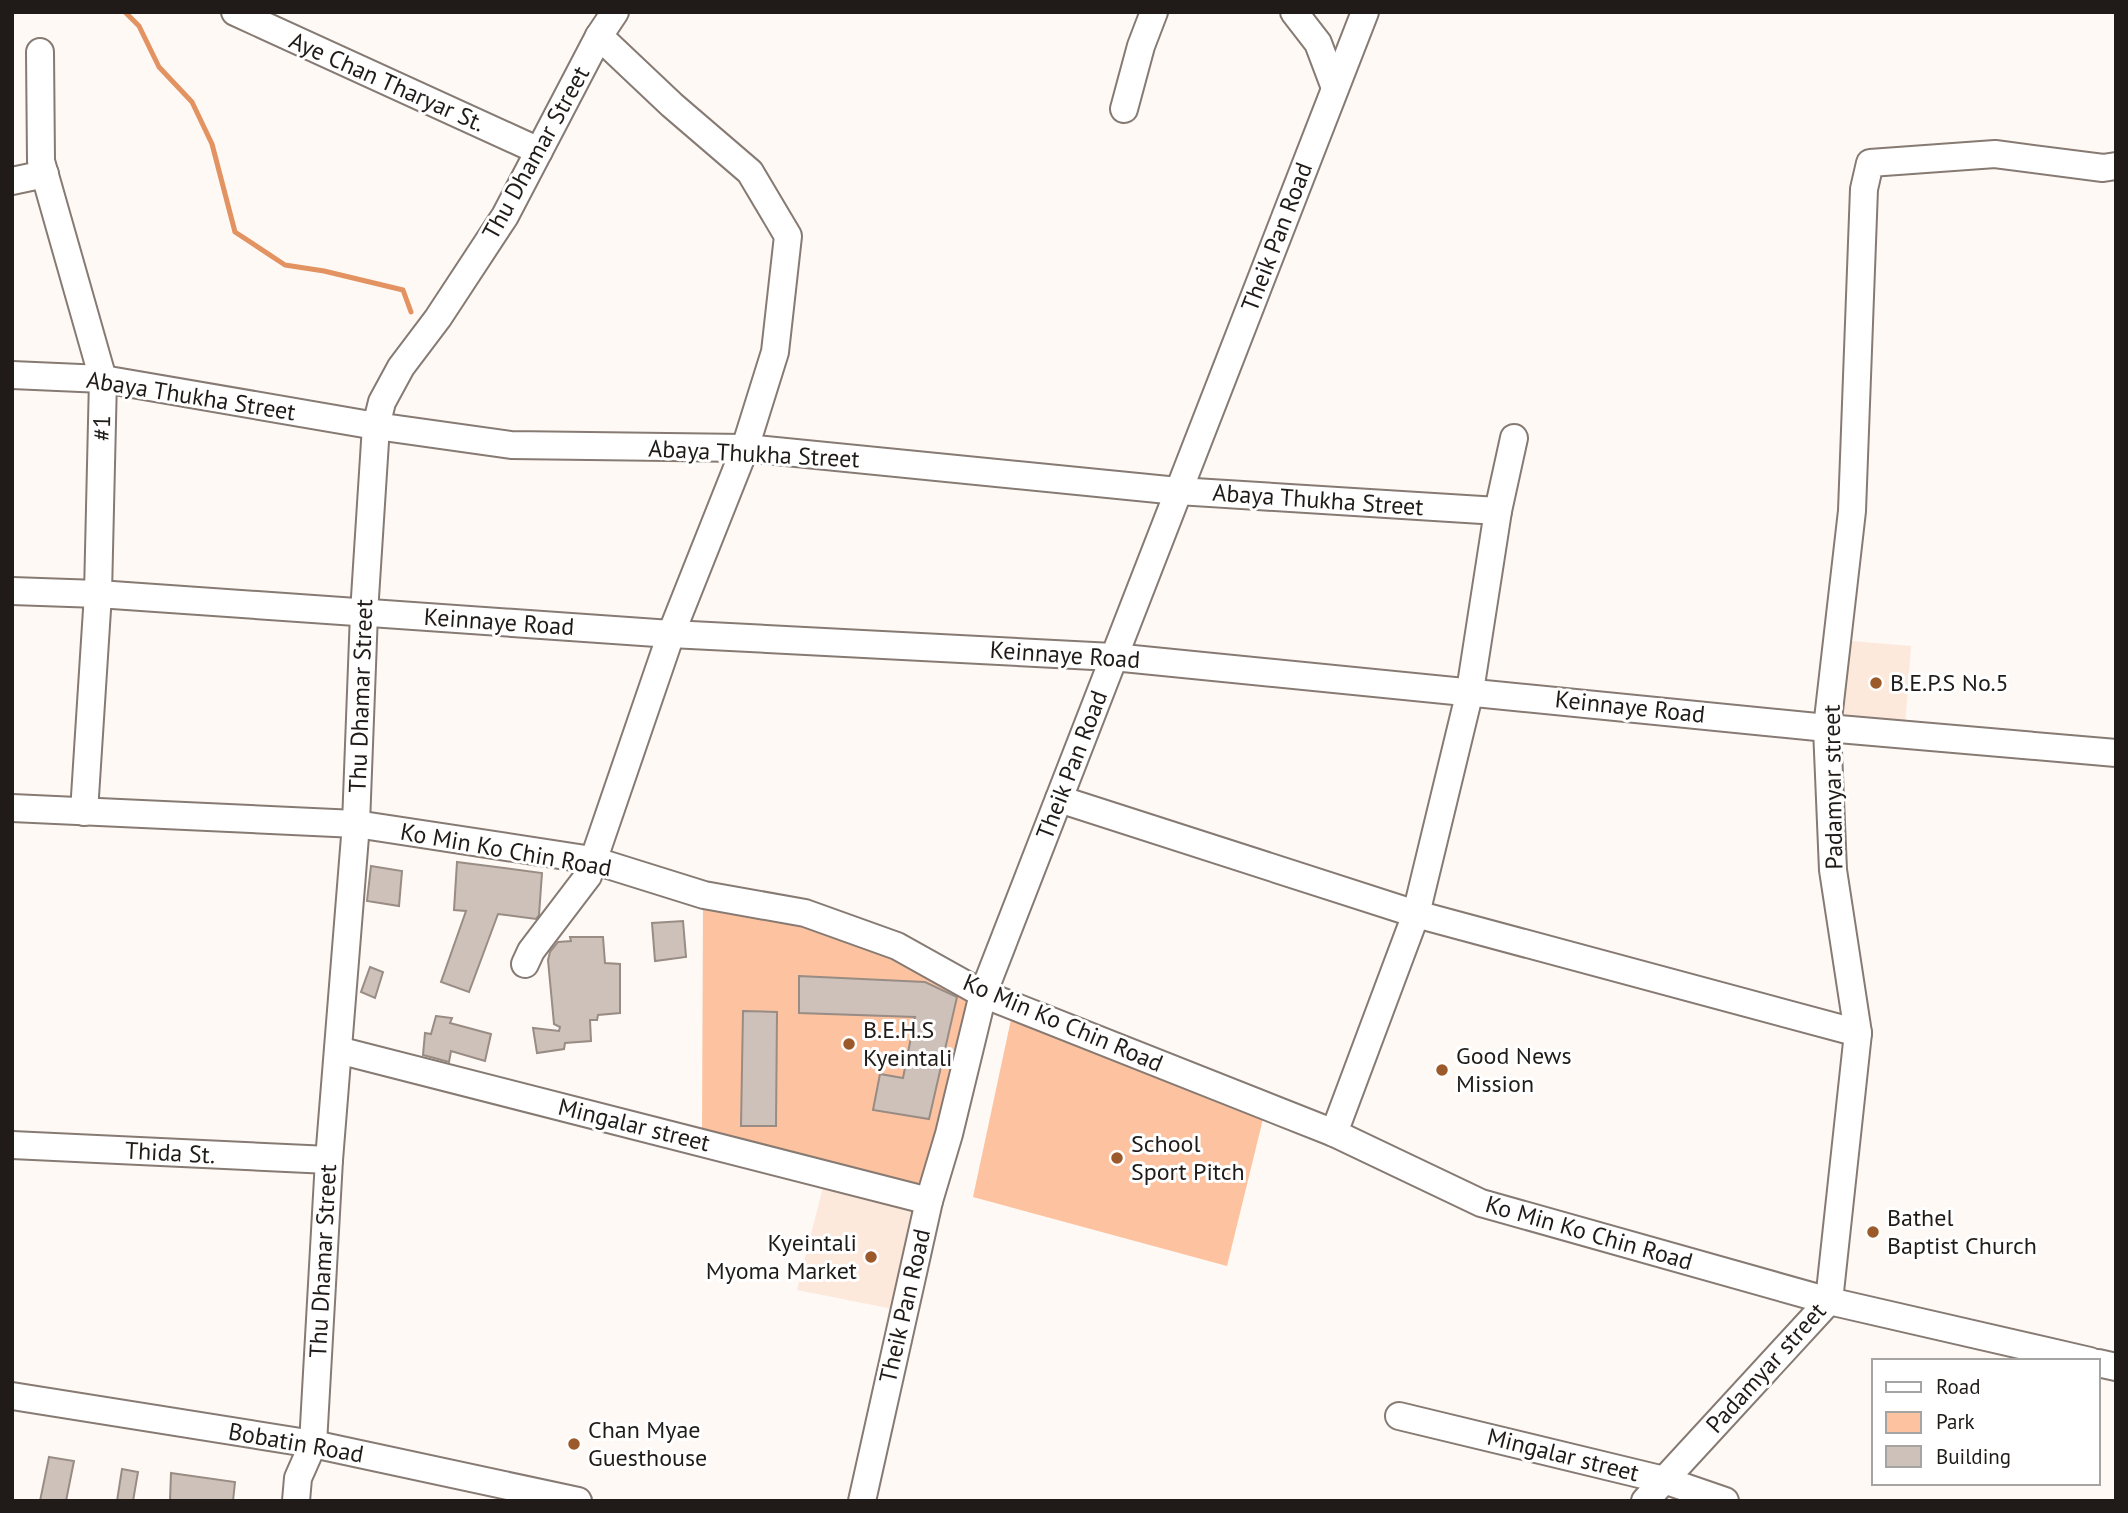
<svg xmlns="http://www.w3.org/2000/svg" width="2128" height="1513" font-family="'PT Sans',sans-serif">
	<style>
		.built { fill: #fde8dc }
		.green { fill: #fdc3a0 }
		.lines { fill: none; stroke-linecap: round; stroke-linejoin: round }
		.stream { stroke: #e29361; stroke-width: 5 }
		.building { fill: #cec1b9; stroke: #988c84; stroke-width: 2 }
		.minor-casing { stroke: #867a73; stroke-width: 30 }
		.minor { stroke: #fff; stroke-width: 26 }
		.poi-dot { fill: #9c592a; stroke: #fff; stroke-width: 2.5 }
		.labels { text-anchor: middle; stroke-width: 6; stroke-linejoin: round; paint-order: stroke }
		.street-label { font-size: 24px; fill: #201b18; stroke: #fff }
		.poi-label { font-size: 24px; fill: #201b18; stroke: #fff; text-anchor: start }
	</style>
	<rect width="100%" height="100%" fill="#fef9f5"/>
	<!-- built -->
	<g class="built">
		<path d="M1851 641 1911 646 1905 727 1840 722Z"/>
		<path d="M824 1183 929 1210 903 1311 797 1290Z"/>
	</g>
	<!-- green -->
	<g class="green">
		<path d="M703 900 805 913 979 983 931 1188 702 1133Z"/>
		<path d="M1013 1010 1263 1119 1227 1266 973 1197Z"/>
	</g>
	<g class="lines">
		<!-- stream -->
		<path class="stream" d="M125 12 139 26 159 67 192 102 212 144 235 232 285 265 324 271 403 290 411 312"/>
	</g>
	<!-- building -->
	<g class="building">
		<path d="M457 862 542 873 539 915 536 919 498 914 469 992 441 982 466 911 454 910Z"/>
		<path d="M371 866 402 871 399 906 367 901Z"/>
		<path d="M683 921 686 957 655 961 652 923Z"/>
		<path d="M570 937H603L605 963 620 964V1013L598 1015 597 1020H590L591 1041 565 1043 564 1049 537 1053 533 1028 559 1031 560 1027 554 1024 548 960 550 952 558 942 571 941Z"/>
		<path d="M370 967 383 972 375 998 361 992Z"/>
		<path d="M799 976 925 982 957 997 929 1119 873 1110 880 1074 903 1078 915 1017 799 1013Z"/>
		<path d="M743 1011 777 1012 776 1126H741Z"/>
		<path d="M436 1016 452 1018 450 1023 491 1034 485 1061 451 1051 449 1062 423 1055 425 1033 431 1034Z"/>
		<path d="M49 1457 74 1461 66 1501H40Z"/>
		<path d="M122 1469 138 1472 133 1501H117Z"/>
		<path d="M171 1473 235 1482 233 1501H170Z"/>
	</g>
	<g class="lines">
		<!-- minor casing -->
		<g class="minor-casing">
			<g id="minor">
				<path d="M235 12 539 151"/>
				<path d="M1294 12 1318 43 1335 88"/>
				<path d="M40 52 41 161 103 379 98 594 84 812"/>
				<path d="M1124 109 1141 46 1154 12"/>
				<path d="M12 181 45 174"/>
				<path d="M12 375 103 379 376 426 511 445 745 448 1178 491 1498 511"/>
				<path d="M12 591 98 594 671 634 1113 657 1827 728 2116 753"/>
				<path d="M1059 799 1416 914 1858 1033"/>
				<path d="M12 808 356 824 592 860 704 895 805 913 897 946 983 994 1334 1133 1481 1203 1829 1301 2090 1361"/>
				<path d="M525 964 531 951 588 876 671 634 745 448 775 352 788 236 750 172 672 105 599 36"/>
				<path d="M338 1050 929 1201"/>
				<path d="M1334 1133 1416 914 1470 691 1498 511 1514 438"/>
				<path d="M12 1145 329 1160"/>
				<path d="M2098 1363 2116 1367"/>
				<path d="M12 1396 313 1444 578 1501"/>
				<path d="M1399 1416 1664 1480 1725 1501"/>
				<path d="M296 1501 298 1478 313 1444 329 1160 356 824 364 613 376 426 382 402 401 367 438 318 505 216 599 36 615 12"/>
				<path d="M862 1501 929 1201 949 1134 983 994 1365 12"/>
				<path d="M1645 1501 1829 1301 1858 1033 1833 870 1827 728 1852 511 1864 189 1870 163 1995 154 2103 168 2116 166"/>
			</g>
		</g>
		<!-- minor -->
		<use href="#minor" class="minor"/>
	</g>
	<!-- markers -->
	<g class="poi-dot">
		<circle cx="1876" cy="683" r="7"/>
		<circle cx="849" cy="1044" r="7"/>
		<circle cx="1442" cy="1070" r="7"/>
		<circle cx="1117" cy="1158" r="7"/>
		<circle cx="1873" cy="1232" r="7"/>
		<circle cx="871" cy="1257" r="7"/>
		<circle cx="574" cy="1444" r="7"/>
	</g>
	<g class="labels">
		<!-- street labels -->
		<g class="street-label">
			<text transform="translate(387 82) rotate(24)" y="8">Aye Chan Tharyar St.</text>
			<text transform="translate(536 153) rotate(-61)" y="8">Thu Dhamar Street</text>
			<text transform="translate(1277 237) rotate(-69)" y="8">Theik Pan Road</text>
			<text transform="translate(191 396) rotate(9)" y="8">Abaya Thukha Street</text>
			<text transform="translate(102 428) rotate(-89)" y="8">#1</text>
			<text transform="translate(754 454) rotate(3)" y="8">Abaya Thukha Street</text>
			<text transform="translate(1318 500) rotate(4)" y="8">Abaya Thukha Street</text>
			<text transform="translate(499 622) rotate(4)" y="8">Keinnaye Road</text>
			<text transform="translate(1065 655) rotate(4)" y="8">Keinnaye Road</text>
			<text transform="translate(361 696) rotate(-88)" y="8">Thu Dhamar Street</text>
			<text transform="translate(1630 707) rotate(6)" y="8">Keinnaye Road</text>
			<text transform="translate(1072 765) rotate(-69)" y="8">Theik Pan Road</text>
			<text transform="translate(1833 787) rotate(-91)" y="8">Padamyar street</text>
			<text transform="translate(506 850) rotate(10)" y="8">Ko Min Ko Chin Road</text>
			<text transform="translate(1063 1023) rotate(23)" y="8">Ko Min Ko Chin Road</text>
			<text transform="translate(634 1125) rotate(14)" y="8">Mingalar street</text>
			<text transform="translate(170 1153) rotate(3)" y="8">Thida St.</text>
			<text transform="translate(1589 1233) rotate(16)" y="8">Ko Min Ko Chin Road</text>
			<text transform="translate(323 1261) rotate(-87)" y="8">Thu Dhamar Street</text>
			<text transform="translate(905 1306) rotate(-77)" y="8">Theik Pan Road</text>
			<text transform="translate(1766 1368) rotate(-48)" y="8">Padamyar street</text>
			<text transform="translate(296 1443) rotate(10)" y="8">Bobatin Road</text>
			<text transform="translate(1563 1455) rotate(14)" y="8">Mingalar street</text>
		</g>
		<!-- poi labels -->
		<g class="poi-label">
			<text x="1890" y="691">B.E.P.S No.5</text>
			<text x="863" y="1038">B.E.H.S<tspan x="863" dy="28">Kyeintali</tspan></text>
			<text x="1456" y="1064">Good News<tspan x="1456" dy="28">Mission</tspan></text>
			<text x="1131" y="1152">School<tspan x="1131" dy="28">Sport Pitch</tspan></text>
			<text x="1887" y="1226">Bathel<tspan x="1887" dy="28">Baptist Church</tspan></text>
			<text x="857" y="1251" text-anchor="end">Kyeintali<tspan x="857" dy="28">Myoma Market</tspan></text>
			<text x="588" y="1438">Chan Myae<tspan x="588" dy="28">Guesthouse</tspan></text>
		</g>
	</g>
	<!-- border -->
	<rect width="2128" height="1513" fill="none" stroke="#201b18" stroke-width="28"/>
	<!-- legend -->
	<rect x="1872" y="1359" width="228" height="126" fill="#ffffff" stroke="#a6a4a3" stroke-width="2"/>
	<rect x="1886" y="1382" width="35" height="10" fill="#ffffff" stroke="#a6a4a3" stroke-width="2"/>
	<text x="1936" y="1394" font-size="21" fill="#201b18">Road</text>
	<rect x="1886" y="1412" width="35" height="21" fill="#fdc3a0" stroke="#a6a4a3" stroke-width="2"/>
	<text x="1936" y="1429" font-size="21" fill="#201b18">Park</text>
	<rect x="1886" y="1446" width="35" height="21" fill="#cec1b9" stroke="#a6a4a3" stroke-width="2"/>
	<text x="1936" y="1464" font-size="21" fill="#201b18">Building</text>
</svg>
